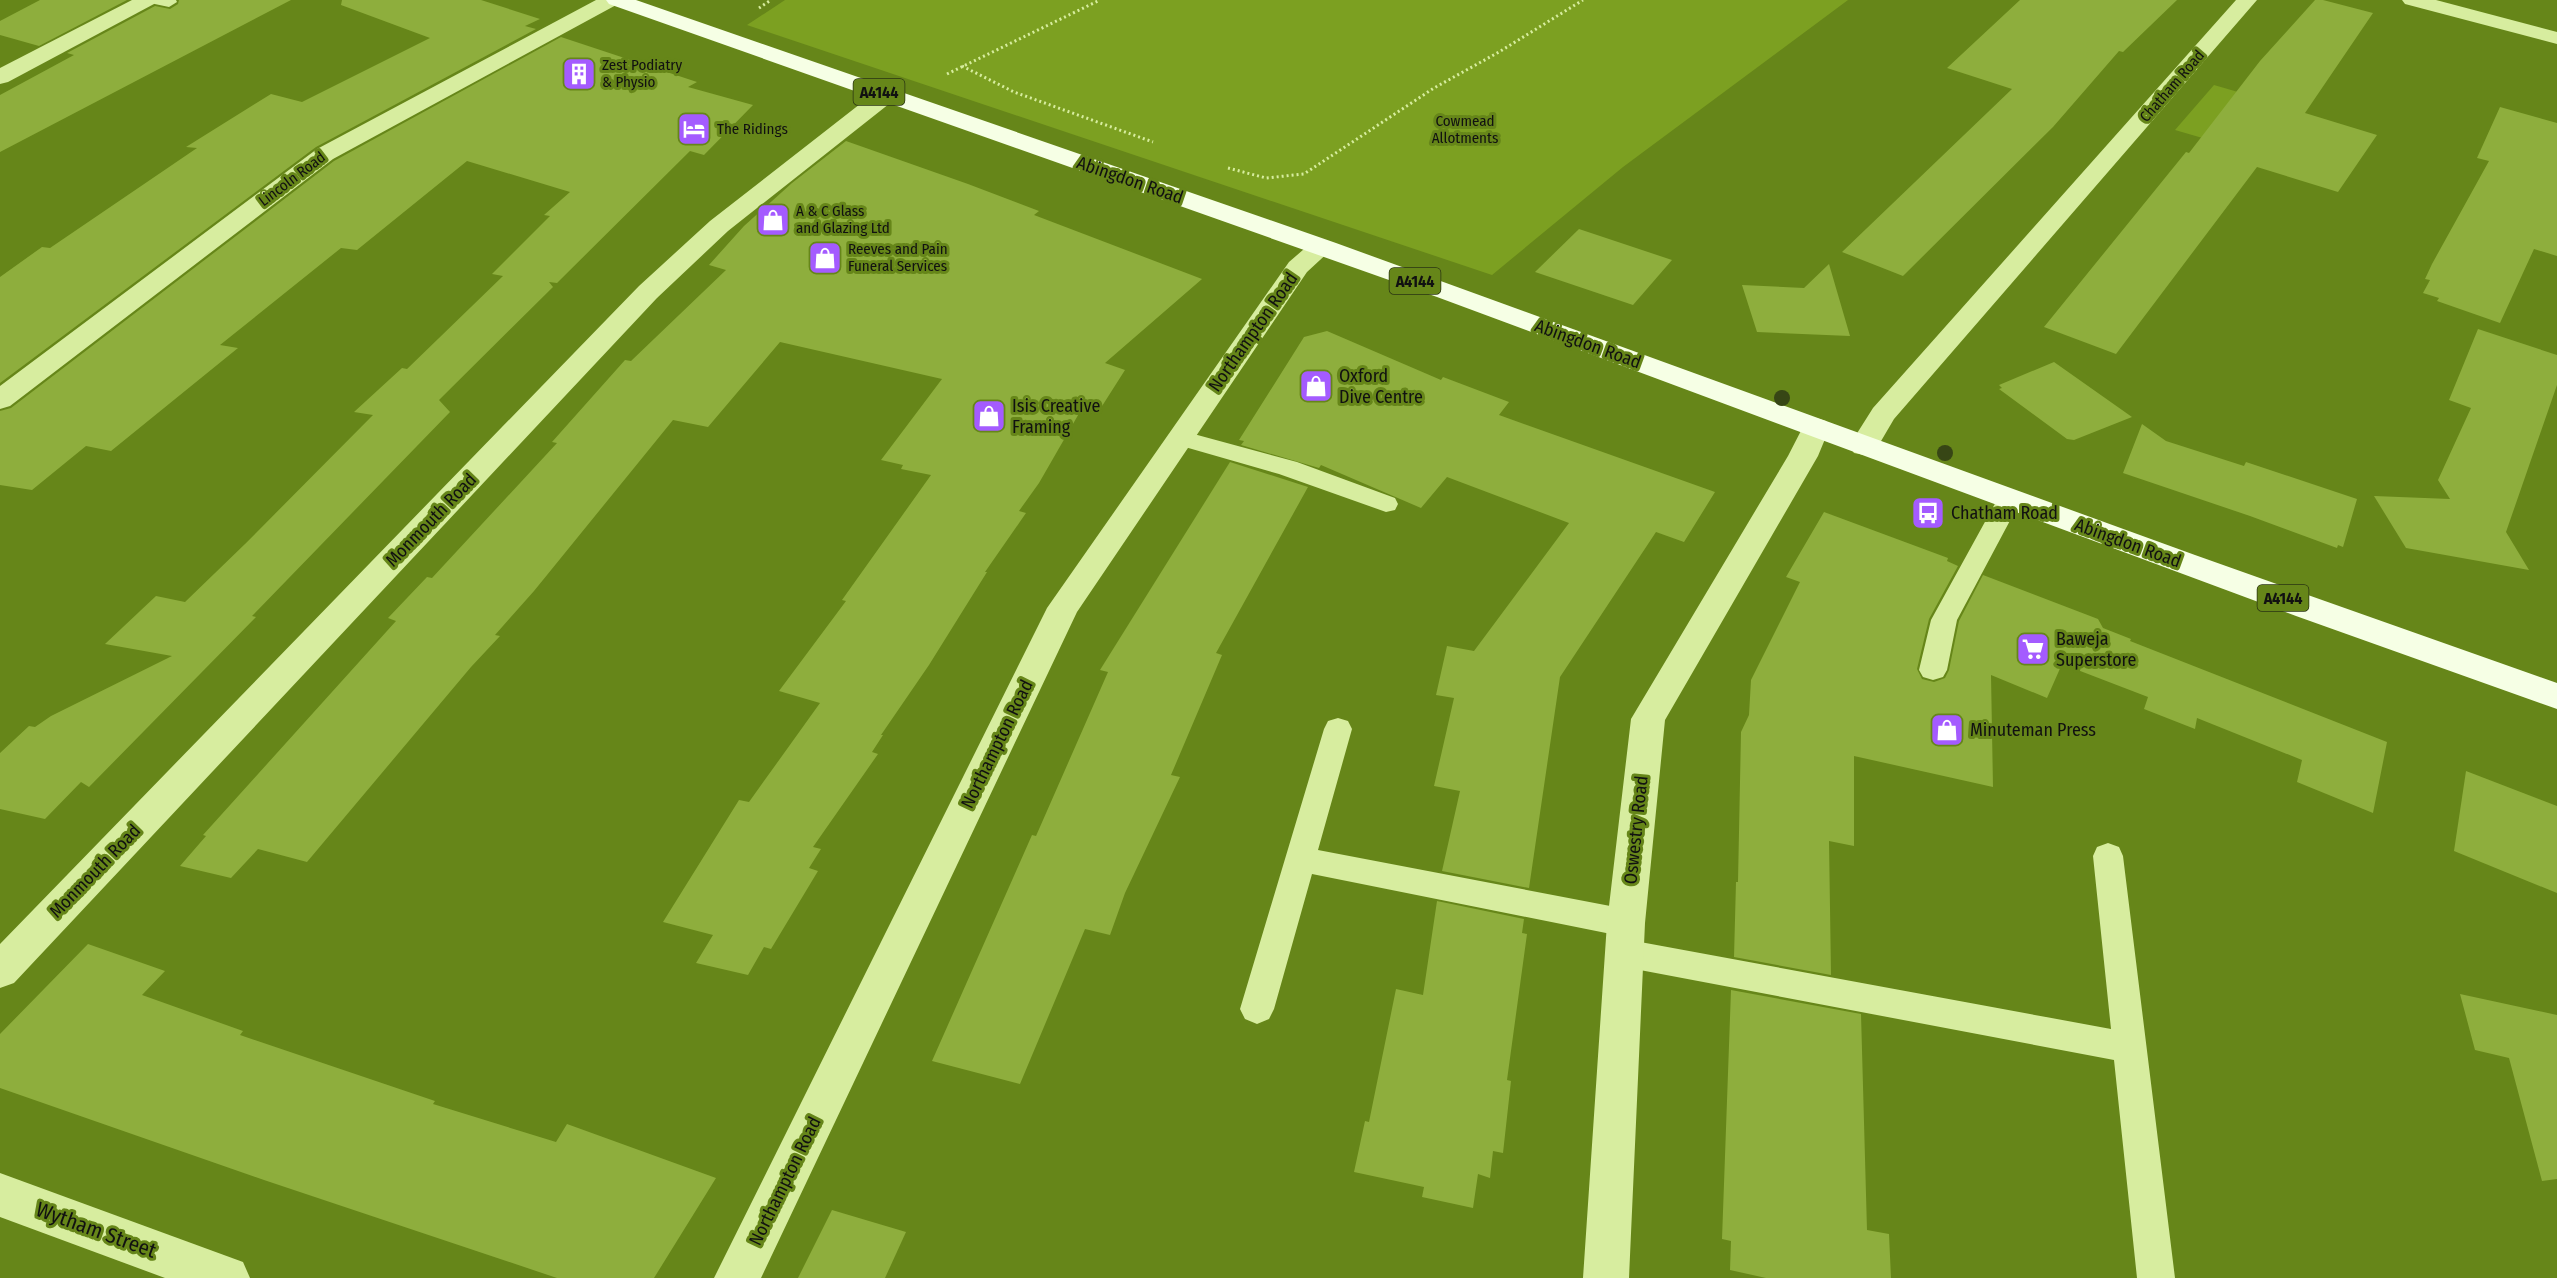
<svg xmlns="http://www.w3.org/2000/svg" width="2557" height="1278" font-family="'Fira Sans Condensed',sans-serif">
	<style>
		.green { fill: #7ca021 }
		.building { fill: #8eae3d }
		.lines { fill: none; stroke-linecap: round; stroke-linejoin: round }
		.path { stroke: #d7ed9f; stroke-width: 3; stroke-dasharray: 2 3; stroke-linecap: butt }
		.lane { fill: #d7ed9f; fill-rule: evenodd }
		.street { fill: #d7ed9f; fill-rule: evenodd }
		.primary { fill: #f6ffe5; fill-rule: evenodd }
		.tree { fill: #374615 }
		.labels { text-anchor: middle; stroke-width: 6; stroke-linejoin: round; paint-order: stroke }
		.far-poi-label { font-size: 15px; fill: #111; stroke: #668619; text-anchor: start }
		.far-street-label { font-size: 15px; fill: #111; stroke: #668619 }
		.far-park-label { font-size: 15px; fill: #111; stroke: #668619 }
		.shield { fill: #668619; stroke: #2a3413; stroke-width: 1.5 }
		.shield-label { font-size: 16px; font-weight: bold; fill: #111 }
		.street-label { font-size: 18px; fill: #111; stroke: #668619 }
		.poi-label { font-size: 18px; fill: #111; stroke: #668619; text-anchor: start }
		.near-street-label { font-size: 21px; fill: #111; stroke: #668619 }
	</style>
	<rect width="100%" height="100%" fill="#668619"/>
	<!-- green -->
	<g class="green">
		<path d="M785 0H1848L1623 167 1492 275 747 25Z"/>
		<path d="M2214 85 2286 106 2254 153 2175 130Z"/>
	</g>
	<!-- building -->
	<g class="building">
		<path d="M40 0H127L39 46 0 35V21Z"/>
		<path d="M179 0H291L0 152V95L74 55 67 53 155 6 170 9 178 4Z"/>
		<path d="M342 0H481L540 19 525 26 536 29 316 147 0 383V277L42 247 50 248 197 148 186 147 271 94 302 102 430 38 341 5Z"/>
		<path d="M2020 0H2177L2123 52 2119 51 2053 127 1903 276 1842 252 2012 89 1947 68Z"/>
		<path d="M2315 0H2323L2373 13 2305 113 2377 135 2338 192 2257 167 2116 354 2044 327 2186 152 2189 153 2260 61Z"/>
		<path d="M561 37 697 82 688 87 753 105 704 155 690 151 557 283 549 282 553 287 439 400 450 412 252 616 256 617 89 787 81 782 45 819 0 809V753L29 726 35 727 51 716 172 656 105 644 156 596 185 602 245 544 373 415 354 412 402 368 407 369 503 276 492 274 550 216 544 215 570 192 467 161 357 250 341 248 220 345 238 348 111 451 86 446 32 490 0 485V411L11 408 334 161Z"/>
		<path d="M2500 107 2557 123V256L2534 249 2500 323 2437 301 2439 298 2423 293 2430 280 2425 279 2432 264 2489 161 2477 158Z"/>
		<path d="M846 141 968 184 1039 211 1034 215 1202 279 1105 363 1125 370 1097 414 1081 410 1039 483 1019 511 1026 513 985 572H987L929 665 881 735H883L872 752 878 754 813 847 821 849 809 868 818 871 771 949 764 947 748 975 696 963 713 935 663 922 739 800 749 802 820 703 779 691 846 601 842 600 931 475 901 469 903 465 881 460 942 379 780 342 708 427 673 420 534 591 495 635 500 636 471 667 307 862 258 849 231 878 180 866 206 836 203 835 396 621 388 618 427 577 432 578 557 443 552 442 625 360 631 361 726 270 709 265 744 226 792 183Z"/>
		<path d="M1579 229 1672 260 1633 305 1535 272Z"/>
		<path d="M1829 264 1850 336 1757 332 1742 285 1804 288Z"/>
		<path d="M2478 329 2557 355V385L2506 532 2529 570 2406 548 2374 496 2450 499 2438 480 2471 408 2449 400Z"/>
		<path d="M1327 331 1441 380 1443 377 1509 402 1499 415 1715 492 1684 542 1656 532 1560 677 1529 888 1442 871 1460 791 1434 786 1454 698 1436 695 1447 646 1474 651 1569 523 1447 477 1421 508 1321 465 1319 468 1241 445 1244 441 1239 440 1304 337Z"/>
		<path d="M2054 362 2132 417 2074 440 2067 439 1999 389 2002 388 1999 385Z"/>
		<path d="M2142 424 2166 441 2244 466 2246 462 2357 499 2343 547 2338 545 2337 548 2250 516 2123 473Z"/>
		<path d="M1230 462 1308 487 1216 653 1222 655 1171 775 1180 777 1125 893 1110 935 1085 929 1020 1084 932 1061 1032 835 1036 836 1108 672 1100 670Z"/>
		<path d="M1824 512 1948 558 1947 561 1958 566 1929 619 1917 669 1922 679 1934 682 1945 678 1949 670 1959 621 1983 575 2098 619 2103 628 2131 639 2130 641 2387 742 2373 813 2297 782 2302 760 2197 718 2195 729 2144 709 2148 697 2062 664 2047 698 1991 675 1993 787 1854 756V846L1829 841 1831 975 1734 957 1736 882H1738L1741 732 1749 715 1751 680 1800 582 1786 577Z"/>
		<path d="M2466 771 2557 806V893L2454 851Z"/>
		<path d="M1437 901 1524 919 1522 933 1527 934 1507 1080 1511 1081 1503 1153 1493 1151 1490 1178 1478 1174 1473 1208 1422 1197 1424 1187 1354 1172 1365 1121 1369 1122 1396 989 1423 995Z"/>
		<path d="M88 944 165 971 142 995 243 1031 240 1035 435 1101 433 1104 556 1142 567 1124 716 1178 654 1278H557L264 1180 0 1088V1034Z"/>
		<path d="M1731 990 1861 1014 1867 1230 1889 1234 1891 1278H1766L1730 1270 1731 1241 1722 1239Z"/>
		<path d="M2460 994 2557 1015V1179L2542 1181 2509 1058 2475 1050Z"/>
		<path d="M832 1210 906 1232 885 1278H798Z"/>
	</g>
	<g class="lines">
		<!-- path -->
		<g class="path">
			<path d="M759 8 771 0"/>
			<path d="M962 66 1014 92 1153 142"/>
			<path d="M947 74 1100 0"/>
			<path d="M1228 168 1266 178 1304 174 1434 88 1499 52 1583 0"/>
		</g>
		<!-- lane -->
		<g class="lane">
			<path d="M148 0H176L177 2 169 7 150 3Z"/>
			<path d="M1179 430 1297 462 1395 498 1398 504 1395 510 1386 512 1279 474 1171 443 1167 438 1171 433Z"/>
			<path d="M2009 492 2018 494 2021 500 1957 620 1947 670 1943 677 1933 680 1923 677 1919 670 1931 620 1997 500 2000 494Z"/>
			<path d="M1338 718 1348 721 1352 729 1318 850 1626 909 1637 913 1642 923 1637 933 1626 937 1312 874 1274 1009 1269 1019 1257 1024 1245 1019 1240 1009 1324 729 1328 721Z"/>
			<path d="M2108 843 2119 847 2123 856 2175 1278H2137L2114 1060 1624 967 1613 963 1608 953 1613 943 1624 939 2111 1029 2093 856 2097 847Z"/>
		</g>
		<!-- street -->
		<g class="street">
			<path d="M132 0H157L154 4 8 82 0 84V68Z"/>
			<path d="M596 0H621L618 4 333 159 10 406 0 409V386L317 149Z"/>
			<path d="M2236 0H2257L1894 419 1874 453 1864 455 1854 453 1849 446 1873 408Z"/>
			<path d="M2402 0H2436L2557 32V44L2405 4Z"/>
			<path d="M886 88 894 90 897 95 894 100 728 231 657 298 14 983 0 988V944L639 286 710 221 878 90Z"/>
			<path d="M1320 240 1329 243 1333 248 1307 272 1077 612 761 1278H714L1047 608 1289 262 1311 243Z"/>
			<path d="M1816 418 1826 421 1830 427 1818 456 1665 720 1645 923 1629 1278H1583L1607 923 1631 719 1788 456 1806 421Z"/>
			<path d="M0 1173 243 1262 250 1278H165L0 1217Z"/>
		</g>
		<!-- primary -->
		<path class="primary" d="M606 0H636L1336 243 2195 555 2557 683V709L2296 616 1437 297 609 4Z"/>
	</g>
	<!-- trees -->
	<g class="tree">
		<circle cx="1782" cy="398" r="8"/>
		<circle cx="1945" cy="453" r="8"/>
	</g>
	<!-- icons -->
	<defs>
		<g id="building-square" transform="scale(1.725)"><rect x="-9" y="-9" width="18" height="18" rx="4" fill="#a45bff" stroke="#668619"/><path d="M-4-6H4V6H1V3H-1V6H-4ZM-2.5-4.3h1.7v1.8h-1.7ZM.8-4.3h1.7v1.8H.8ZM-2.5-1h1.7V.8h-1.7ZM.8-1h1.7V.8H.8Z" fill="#fff"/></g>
		<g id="hotel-square" transform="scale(1.725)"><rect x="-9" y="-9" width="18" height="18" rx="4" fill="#a45bff" stroke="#668619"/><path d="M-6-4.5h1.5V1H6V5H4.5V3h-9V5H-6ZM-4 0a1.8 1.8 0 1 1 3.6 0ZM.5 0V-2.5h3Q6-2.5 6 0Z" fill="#fff"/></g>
		<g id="shop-square" transform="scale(1.725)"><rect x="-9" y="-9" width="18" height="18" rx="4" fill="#a45bff" stroke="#668619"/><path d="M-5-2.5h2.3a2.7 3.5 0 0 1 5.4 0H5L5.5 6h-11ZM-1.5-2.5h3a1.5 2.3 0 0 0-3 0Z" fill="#fff"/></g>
		<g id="bus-square" transform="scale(1.725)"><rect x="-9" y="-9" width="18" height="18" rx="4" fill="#a45bff" stroke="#668619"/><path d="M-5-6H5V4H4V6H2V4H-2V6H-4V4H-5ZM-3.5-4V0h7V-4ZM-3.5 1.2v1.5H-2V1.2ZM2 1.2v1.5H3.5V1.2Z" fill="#fff"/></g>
		<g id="supermarket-square" transform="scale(1.725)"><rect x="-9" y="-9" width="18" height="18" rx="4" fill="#a45bff" stroke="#668619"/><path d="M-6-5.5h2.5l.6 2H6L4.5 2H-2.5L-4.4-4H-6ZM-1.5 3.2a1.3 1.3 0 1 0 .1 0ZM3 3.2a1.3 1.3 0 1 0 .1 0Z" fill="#fff"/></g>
	</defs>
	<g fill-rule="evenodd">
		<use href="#building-square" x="579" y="74"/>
		<use href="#hotel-square" x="694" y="129"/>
		<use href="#shop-square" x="773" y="220"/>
		<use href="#shop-square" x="825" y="258"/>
		<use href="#shop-square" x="1316" y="386"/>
		<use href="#shop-square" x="989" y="416"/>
		<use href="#bus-square" x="1928" y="513"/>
		<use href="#supermarket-square" x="2033" y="649"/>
		<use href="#shop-square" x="1947" y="730"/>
	</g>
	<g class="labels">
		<!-- far-poi labels -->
		<g class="far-poi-label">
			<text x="602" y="70">Zest Podiatry<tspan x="602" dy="17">&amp; Physio</tspan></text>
			<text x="717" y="134">The Ridings</text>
			<text x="796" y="216">A &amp; C Glass<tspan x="796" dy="17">and Glazing Ltd</tspan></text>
			<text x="848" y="254">Reeves and Pain<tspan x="848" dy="17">Funeral Services</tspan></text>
		</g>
		<!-- far-street labels -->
		<g class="far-street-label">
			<text transform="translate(2172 86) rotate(-49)" y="5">Chatham Road</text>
			<text transform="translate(292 179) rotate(-37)" y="5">Lincoln Road</text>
		</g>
		<!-- far-park labels -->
		<g class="far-park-label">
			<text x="1465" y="126">Cowmead<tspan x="1465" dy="17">Allotments</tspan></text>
		</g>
		<!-- shield labels -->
		<g class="shield">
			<rect x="853.5" y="79" width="51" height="26" rx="4.5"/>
			<rect x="1389.5" y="268" width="51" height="26" rx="4.5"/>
			<rect x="2257.5" y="585" width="51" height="26" rx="4.5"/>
		</g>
		<g class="shield-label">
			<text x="879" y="98">A4144</text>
			<text x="1415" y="287">A4144</text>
			<text x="2283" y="604">A4144</text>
		</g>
		<!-- street labels -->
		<g class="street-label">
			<text transform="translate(1130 180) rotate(19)" y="6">Abingdon Road</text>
			<text transform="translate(1253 332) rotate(-55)" y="6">Northampton Road</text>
			<text transform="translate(1588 344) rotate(20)" y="6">Abingdon Road</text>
			<text transform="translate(431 520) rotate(-46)" y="6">Monmouth Road</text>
			<text transform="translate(2128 543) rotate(20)" y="6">Abingdon Road</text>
			<text transform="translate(997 744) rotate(-64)" y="6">Northampton Road</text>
			<text transform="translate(1636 830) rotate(-84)" y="6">Oswestry Road</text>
			<text transform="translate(95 871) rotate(-46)" y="6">Monmouth Road</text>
			<text transform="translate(785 1181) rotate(-64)" y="6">Northampton Road</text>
		</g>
		<!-- poi labels -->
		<g class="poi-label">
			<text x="1339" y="382">Oxford<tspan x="1339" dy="21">Dive Centre</tspan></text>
			<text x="1012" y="412">Isis Creative<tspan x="1012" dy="21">Framing</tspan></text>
			<text x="1951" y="519">Chatham Road</text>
			<text x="2056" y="645">Baweja<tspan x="2056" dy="21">Superstore</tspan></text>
			<text x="1970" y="736">Minuteman Press</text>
		</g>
		<!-- near-street labels -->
		<g class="near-street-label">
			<text transform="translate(96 1230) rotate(20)" y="7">Wytham Street</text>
		</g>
	</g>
</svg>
